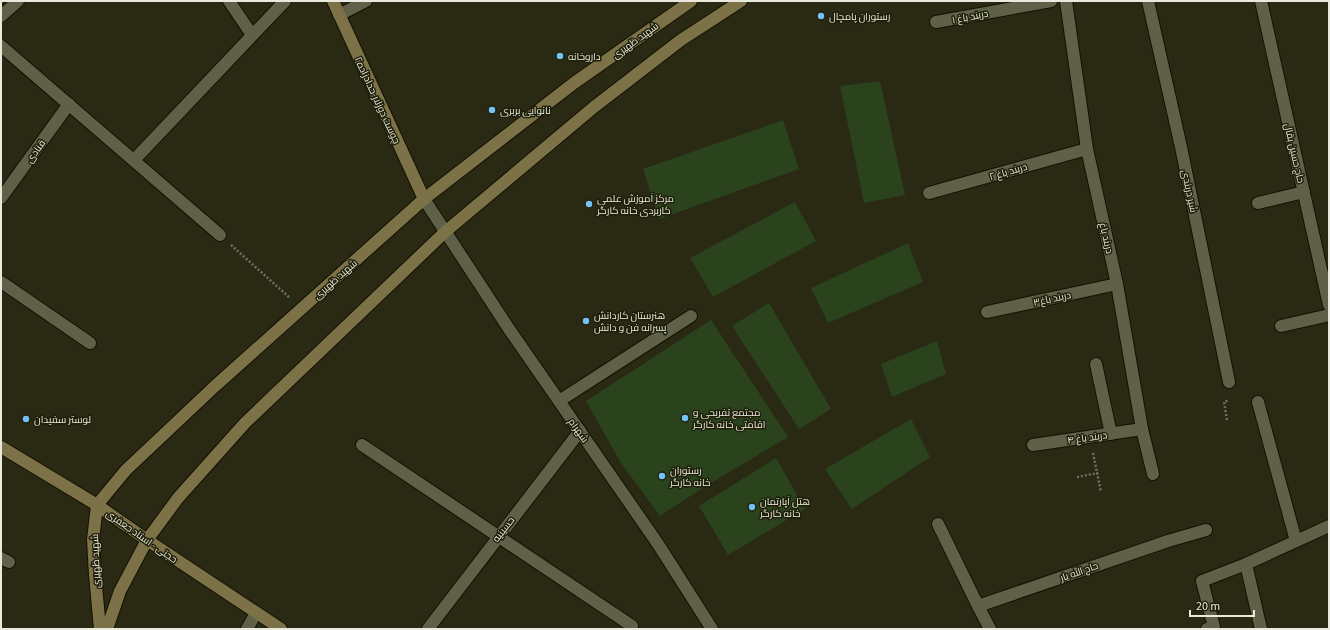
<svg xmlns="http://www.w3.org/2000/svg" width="1330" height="630" font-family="'Source Sans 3',Cairo,sans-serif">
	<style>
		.building { fill: #2a431d }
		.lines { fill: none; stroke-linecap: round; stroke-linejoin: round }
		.lane-casing { stroke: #121201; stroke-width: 14 }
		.street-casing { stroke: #121201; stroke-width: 14 }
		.secondary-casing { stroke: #121201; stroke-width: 14 }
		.path { stroke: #71715f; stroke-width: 2.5; stroke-dasharray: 2 2; stroke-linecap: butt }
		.lane { stroke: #5f6048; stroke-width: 12 }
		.street { stroke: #5f6048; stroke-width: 12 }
		.secondary { stroke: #7c7147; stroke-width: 12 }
		.poi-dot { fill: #73c1f6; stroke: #1f200a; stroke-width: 1.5 }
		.labels { text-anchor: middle; stroke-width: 3; stroke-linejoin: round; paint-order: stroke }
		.poi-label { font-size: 10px; fill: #e9eadd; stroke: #1f200a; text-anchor: start }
		.street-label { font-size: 10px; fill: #e9eadd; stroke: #1f200a }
	</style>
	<rect width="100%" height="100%" fill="#292914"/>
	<!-- building -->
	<g class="building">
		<path d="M880 81 905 195 864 203 840 86Z"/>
		<path d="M783 120 799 169 659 219 643 169Z"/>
		<path d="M795 202 816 241 713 297 690 258Z"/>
		<path d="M908 243 923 282 828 323 811 288Z"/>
		<path d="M769 303 831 409 799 429 732 326Z"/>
		<path d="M711 320 788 437 701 489 660 516 621 463 586 401Z"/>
		<path d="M937 341 946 374 892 397 881 364Z"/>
		<path d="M911 419 930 457 852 509 825 469Z"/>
		<path d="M776 458 805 509 728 555 699 506Z"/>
	</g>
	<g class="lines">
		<!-- lane casing -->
		<g class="lane-casing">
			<g id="lane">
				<path d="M1066 1 1087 149 1117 284 1142 429 1153 474"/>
				<path d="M1148 1 1181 147 1229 382"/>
				<path d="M1261 1 1329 305"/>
				<path d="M936 22 1051 1"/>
				<path d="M929 193 1087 149"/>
				<path d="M1258 203 1304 192"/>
				<path d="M987 312 1117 284"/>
				<path d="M1281 326 1329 315"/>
				<path d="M1096 364 1111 434"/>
				<path d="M1258 402 1296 541"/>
				<path d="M362 445 632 626"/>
				<path d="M1033 445 1142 429"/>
				<path d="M938 524 978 606"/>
				<path d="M1 558 9 562"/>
				<path d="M428 629 580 431"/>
				<path d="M990 629 978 606 1168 541 1206 530"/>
				<path d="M1207 629 1214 627 1202 581 1246 564"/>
			</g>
		</g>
		<!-- street casing -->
		<g class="street-casing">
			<g id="street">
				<path d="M229 1 252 35"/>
				<path d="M339 15 366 1"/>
				<path d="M1 16 18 1"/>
				<path d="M1 46 220 235"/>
				<path d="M134 160 285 1"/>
				<path d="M1 198 69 104"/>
				<path d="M424 199 509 329 658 544 712 629"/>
				<path d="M1 282 90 343"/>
				<path d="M559 401 691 316"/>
				<path d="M247 629 256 613"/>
				<path d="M1261 629 1246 564 1329 526"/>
			</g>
		</g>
		<!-- secondary casing -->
		<g class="secondary-casing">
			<g id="secondary">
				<path d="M333 1 424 199"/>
				<path d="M1 447 97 505 147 540 281 629"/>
				<path d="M100 629 95 575 93 540 97 505 126 470 214 387 424 199 574 83 691 1"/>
				<path d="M107 629 120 591 147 540 178 498 245 423 445 232 594 107 681 40 741 1"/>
			</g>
		</g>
		<!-- path -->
		<g class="path">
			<path d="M231 245 290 298"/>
			<path d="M1227 420 1224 402 1229 400"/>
			<path d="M1093 453 1101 492"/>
			<path d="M1077 477 1098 473"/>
		</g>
		<!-- lane -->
		<use href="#lane" class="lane"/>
		<!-- street -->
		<use href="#street" class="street"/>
		<!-- secondary -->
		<use href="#secondary" class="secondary"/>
	</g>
	<!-- markers -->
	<g class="poi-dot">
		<circle cx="821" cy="16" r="4"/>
		<circle cx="560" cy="56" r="4"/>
		<circle cx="492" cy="110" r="4"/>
		<circle cx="589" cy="204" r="4"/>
		<circle cx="586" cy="321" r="4"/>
		<circle cx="685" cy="418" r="4"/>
		<circle cx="26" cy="419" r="4"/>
		<circle cx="662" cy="476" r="4"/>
		<circle cx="752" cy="507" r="4"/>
	</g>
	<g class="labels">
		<!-- poi labels -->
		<g class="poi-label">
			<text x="829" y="20">رستوران پامچال</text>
			<text x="568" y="60">داروخانه</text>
			<text x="500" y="114">نانوایی بربری</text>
			<text x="597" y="202">مرکز آموزش علمی<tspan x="597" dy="12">کاربردی خانه کارگر</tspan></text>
			<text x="594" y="319">هنرستان کاردانش<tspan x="594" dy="12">پسرانه فن و دانش</tspan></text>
			<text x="693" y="416">مجتمع تفریحی و<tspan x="693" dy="12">اقامتی خانه کارگر</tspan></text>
			<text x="34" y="423">لوستر سفیدان</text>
			<text x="670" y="474">رستوران<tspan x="670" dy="12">خانه کارگر</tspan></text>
			<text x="760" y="505">هتل آپارتمان<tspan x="760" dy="12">خانه کارگر</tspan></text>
		</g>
		<!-- street labels -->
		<g class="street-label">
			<text transform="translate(970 16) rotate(-11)" y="4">دربند باغ ۱</text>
			<text transform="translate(635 40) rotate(-36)" y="4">شهید ظهیری</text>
			<text transform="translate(378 100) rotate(65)" y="4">چوست دوزلار-حدادزاده۲</text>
			<text transform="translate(35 151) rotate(-54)" y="4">قنادی</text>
			<text transform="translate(1295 153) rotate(77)" y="4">حاج حسین بقال</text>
			<text transform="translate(1008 171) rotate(-16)" y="4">دربند باغ ۲</text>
			<text transform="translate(1190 191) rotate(78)" y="4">شیر دربندی</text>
			<text transform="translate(1107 238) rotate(77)" y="4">دربند باغ</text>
			<text transform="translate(335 279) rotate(-42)" y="4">شهید ظهیری</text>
			<text transform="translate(1052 298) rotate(-12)" y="4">دربند باغ۳</text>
			<text transform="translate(579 430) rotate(55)" y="4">شهرام</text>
			<text transform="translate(1087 437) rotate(-8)" y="4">دربند باغ ۴</text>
			<text transform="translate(503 529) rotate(-52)" y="4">حسینیه</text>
			<text transform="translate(142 536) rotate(35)" y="4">حجتی - استاد جعفری</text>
			<text transform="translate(95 561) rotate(-92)" y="4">شهید ظهیری</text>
			<text transform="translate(1079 571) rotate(-19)" y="4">حاج الله یار</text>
		</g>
	</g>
	<!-- border -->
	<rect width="1330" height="630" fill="none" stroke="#e9eadd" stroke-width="4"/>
	<!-- scale -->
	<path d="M1190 610v6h64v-6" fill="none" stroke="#e9eadd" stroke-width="2"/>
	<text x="1196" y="610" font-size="12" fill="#e9eadd" stroke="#1f200a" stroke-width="3" paint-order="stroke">20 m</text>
</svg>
